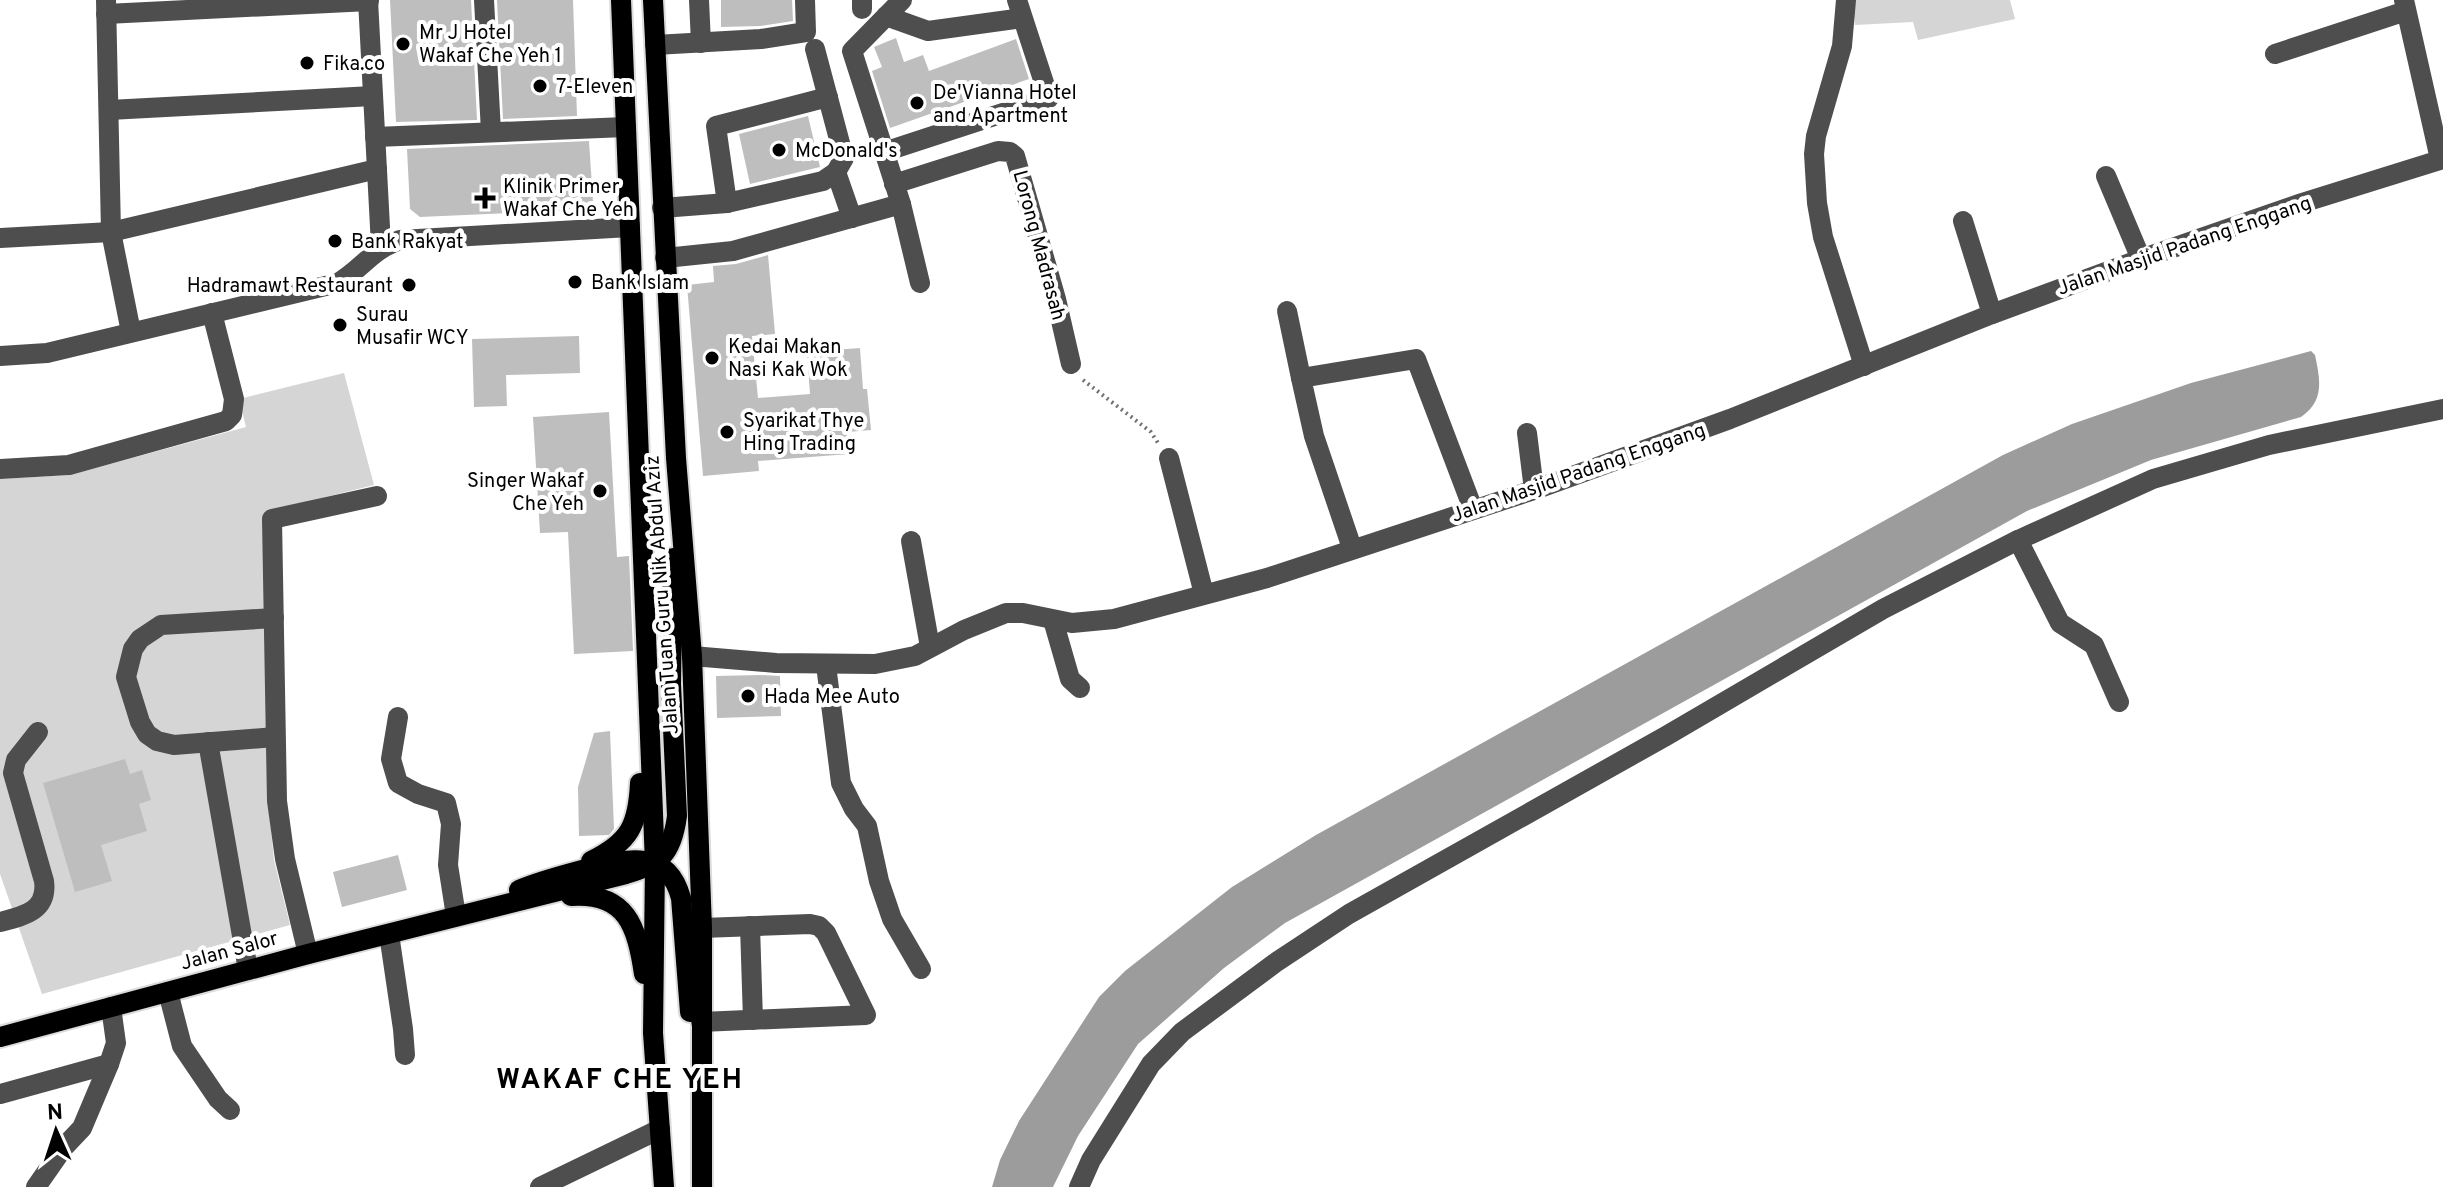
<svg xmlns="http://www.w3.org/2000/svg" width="2443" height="1187" font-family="Overpass,sans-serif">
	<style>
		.green { fill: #d5d5d5 }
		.water { fill: #9c9c9c }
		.building { fill: #bebebe }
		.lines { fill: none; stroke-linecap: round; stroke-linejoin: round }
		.major-casing { stroke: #dbdbdb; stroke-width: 24 }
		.path { stroke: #707070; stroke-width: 4; stroke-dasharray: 2 4; stroke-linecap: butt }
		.minor { stroke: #4e4e4e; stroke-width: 20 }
		.major { stroke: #000; stroke-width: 20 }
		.poi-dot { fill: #000; stroke: #fff; stroke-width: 3 }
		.labels { text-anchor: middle; stroke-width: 8; stroke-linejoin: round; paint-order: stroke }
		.poi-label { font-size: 20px; fill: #000; stroke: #fff; text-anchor: start }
		.street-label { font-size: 20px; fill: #000; stroke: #fff }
		.district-label { font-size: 28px; font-weight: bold; letter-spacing: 2px; fill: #000; stroke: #fff }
	</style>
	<rect width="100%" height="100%" fill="#fff"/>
	<!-- green -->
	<g class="green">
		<path d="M1852 0H2010L2015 19 1918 40 1913 22 1855 25Z"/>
		<path d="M344 373 374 485 265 512 268 798 274 860 290 925 42 994 0 874V479L70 475 246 427 239 399Z"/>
	</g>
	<!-- water -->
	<path class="water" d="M2311 351 2315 355C2320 379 2325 401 2301 417L2151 460 2027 511 1285 923 1224 968 1138 1044 1078 1136 1053 1187H992L1000 1160 1019 1121 1099 997 1125 971 1232 887 1316 835 2003 455 2072 424 2191 383Z"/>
	<!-- building -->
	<g class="building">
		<path d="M390 0H471L477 120 396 122Z"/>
		<path d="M497 0H573L577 116 503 119Z"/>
		<path d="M721 0H792L793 21 760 26 721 27Z"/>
		<path d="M896 38 904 62 923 55 929 71 1016 39 1029 79 890 128 872 71 882 67 874 47Z"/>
		<path d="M808 116 820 167 750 184 739 134Z"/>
		<path d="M589 141 593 202 580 210 420 217 410 209 407 149Z"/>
		<path d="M768 255 775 334 752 336 758 398 810 394 807 352 860 348 863 389H867L871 430 847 432 849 454 758 461 759 471 703 476 687 285 714 282 713 266 736 264Z"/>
		<path d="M579 336 580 373 506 375 507 406 474 407 472 339Z"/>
		<path d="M609 412 617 557 629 556 633 651 574 654 568 532 540 533 533 417Z"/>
		<path d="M760 675 780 676 781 716 717 718 716 676Z"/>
		<path d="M610 731 614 829 609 835 579 836 578 787 594 733Z"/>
		<path d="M125 759 130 774 142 770 151 800 139 804 147 831 101 845 112 881 75 892 43 783Z"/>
		<path d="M398 855 407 890 342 907 333 872Z"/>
	</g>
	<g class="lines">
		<!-- major casing -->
		<g class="major-casing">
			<g id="major">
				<path d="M621 0 655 864 653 1033 664 1187"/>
				<path d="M653 0 676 458 692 656 702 928V1187"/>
				<path d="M591 861C630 842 638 825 640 783"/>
				<path d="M519 890C540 881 564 875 586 869 625 859 667 847 681 898L690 1012"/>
				<path d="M571 896C627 892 637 927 644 974"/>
				<path d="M0 1037 308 954 626 874C661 864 672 853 677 816L671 684 673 558"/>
			</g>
		</g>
		<!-- path -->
		<path class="path" d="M1083 380 1151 432 1158 443"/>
		<!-- minor -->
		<g class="minor">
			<path d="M106 0 111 232 131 332"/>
			<path d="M368 0 381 246"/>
			<path d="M484 0 491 132"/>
			<path d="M699 0 701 43"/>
			<path d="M862 0V9"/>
			<path d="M1846 0 1842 46 1816 136 1814 154 1817 203 1823 237 1864 366"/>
			<path d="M2404 0 2440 159"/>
			<path d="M106 14 369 1"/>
			<path d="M886 16 928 31 1022 18"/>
			<path d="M655 45 761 39 806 32 805 0"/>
			<path d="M2275 54 2406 11"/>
			<path d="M109 110 373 96"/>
			<path d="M375 137 626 127"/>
			<path d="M884 152 1049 98 1017 0"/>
			<path d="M836 172 852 218"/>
			<path d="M2106 176 2141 259"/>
			<path d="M894 184 998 151 1010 152 1015 156 1056 299 1071 364"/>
			<path d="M727 203 716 126 828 97"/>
			<path d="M901 204 920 283"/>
			<path d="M662 208 727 203 823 181 836 172 844 158 815 49"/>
			<path d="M1963 221 1992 314"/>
			<path d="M0 238 111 232 377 169"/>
			<path d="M665 258 733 251 901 204 852 51 902 0"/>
			<path d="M1287 311 1301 378"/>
			<path d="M0 356 47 353 338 283C363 268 371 250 400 240L630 227"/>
			<path d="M1527 433 1534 490"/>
			<path d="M1169 458 1204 594"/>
			<path d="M0 469 69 465 226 421 232 415 234 399 212 313"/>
			<path d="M2018 540 2060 623 2094 645 2119 702"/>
			<path d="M911 541 930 647"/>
			<path d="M1352 548 1314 436 1301 378 1416 359 1473 509"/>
			<path d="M274 618 161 625 140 639 133 649 126 677 140 722 147 734 157 741 174 745 275 737"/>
			<path d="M1053 620 1070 679 1080 688"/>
			<path d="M692 656 776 663 875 664 915 656 964 630 1006 613H1023L1072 623 1114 619 1267 578 1534 490 1730 419 1992 314 2141 259 2302 203 2443 159"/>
			<path d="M826 665 841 783 854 809 867 826 879 881 892 919 921 969"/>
			<path d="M398 717 391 759 398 783 418 794 446 803 451 824 448 865 456 916"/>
			<path d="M208 742 248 970"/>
			<path d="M0 922C24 916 48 911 44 881L13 773 16 760 38 732"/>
			<path d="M750 926 753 1020"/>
			<path d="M389 934 403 1029 405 1055"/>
			<path d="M308 954 285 859 277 801 272 519 377 496"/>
			<path d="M168 992 182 1046 218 1099 230 1110"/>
			<path d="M701 1022 866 1015 826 933 819 926 810 924 702 928"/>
			<path d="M0 1094 109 1064"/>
			<path d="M36 1187 64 1147 82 1128 109 1064 116 1043 111 1007"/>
			<path d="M540 1187 660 1129"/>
			<path d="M1079 1187 1091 1160 1151 1064 1182 1032 1275 963 1349 914 1666 736 1883 609 2018 540 2153 479 2269 445 2443 409"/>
		</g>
		<!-- major -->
		<use href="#major" class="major"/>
	</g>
	<!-- markers -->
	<g class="poi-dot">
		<circle cx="403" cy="44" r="8"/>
		<circle cx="307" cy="63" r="8"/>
		<circle cx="540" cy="86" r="8"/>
		<circle cx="917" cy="103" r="8"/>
		<circle cx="779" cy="150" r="8"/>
		<path d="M481 186h8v8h8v8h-8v8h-8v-8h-8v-8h8z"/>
		<circle cx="335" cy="241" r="8"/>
		<circle cx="575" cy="282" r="8"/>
		<circle cx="409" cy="285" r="8"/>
		<circle cx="340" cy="325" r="8"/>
		<circle cx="712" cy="358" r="8"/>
		<circle cx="727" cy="432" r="8"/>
		<circle cx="600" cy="491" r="8"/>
		<circle cx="748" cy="696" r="8"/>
	</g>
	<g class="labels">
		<!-- poi labels -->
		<g class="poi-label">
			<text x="419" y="39">Mr J Hotel<tspan x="419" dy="23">Wakaf Che Yeh 1</tspan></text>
			<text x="323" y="70">Fika.co</text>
			<text x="556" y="93">7-Eleven</text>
			<text x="933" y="99">De'Vianna Hotel<tspan x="933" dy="23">and Apartment</tspan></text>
			<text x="795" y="157">McDonald's</text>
			<text x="503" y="193">Klinik Primer<tspan x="503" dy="23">Wakaf Che Yeh</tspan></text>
			<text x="351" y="248">Bank Rakyat</text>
			<text x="591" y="289">Bank Islam</text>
			<text x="393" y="292" text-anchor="end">Hadramawt Restaurant</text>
			<text x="356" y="321">Surau<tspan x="356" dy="23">Musafir WCY</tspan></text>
			<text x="728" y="353">Kedai Makan<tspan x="728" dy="23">Nasi Kak Wok</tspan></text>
			<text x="743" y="427">Syarikat Thye<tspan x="743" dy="23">Hing Trading</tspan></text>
			<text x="584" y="487" text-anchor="end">Singer Wakaf<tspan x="584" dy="23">Che Yeh</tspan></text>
			<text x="764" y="703">Hada Mee Auto</text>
		</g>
		<!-- street labels -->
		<g class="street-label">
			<text transform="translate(1040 245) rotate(75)" y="7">Lorong Madrasah</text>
			<text transform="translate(2184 245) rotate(-19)" y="7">Jalan Masjid Padang Enggang</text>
			<text transform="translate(1578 472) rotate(-19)" y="7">Jalan Masjid Padang Enggang</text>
			<text transform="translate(661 595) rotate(-94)" y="7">Jalan Tuan Guru Nik Abdul Aziz</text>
			<text transform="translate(229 950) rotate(-15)" y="7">Jalan Salor</text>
		</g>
		<!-- district labels -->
		<g class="district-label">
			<text x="620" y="1088">WAKAF CHE YEH</text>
		</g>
	</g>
	<!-- north arrow -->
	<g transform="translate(56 1131) rotate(357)" stroke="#ffffff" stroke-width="6" paint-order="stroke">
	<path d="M0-6L14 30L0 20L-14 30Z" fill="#000000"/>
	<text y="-12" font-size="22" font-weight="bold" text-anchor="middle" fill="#000000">N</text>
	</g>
</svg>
